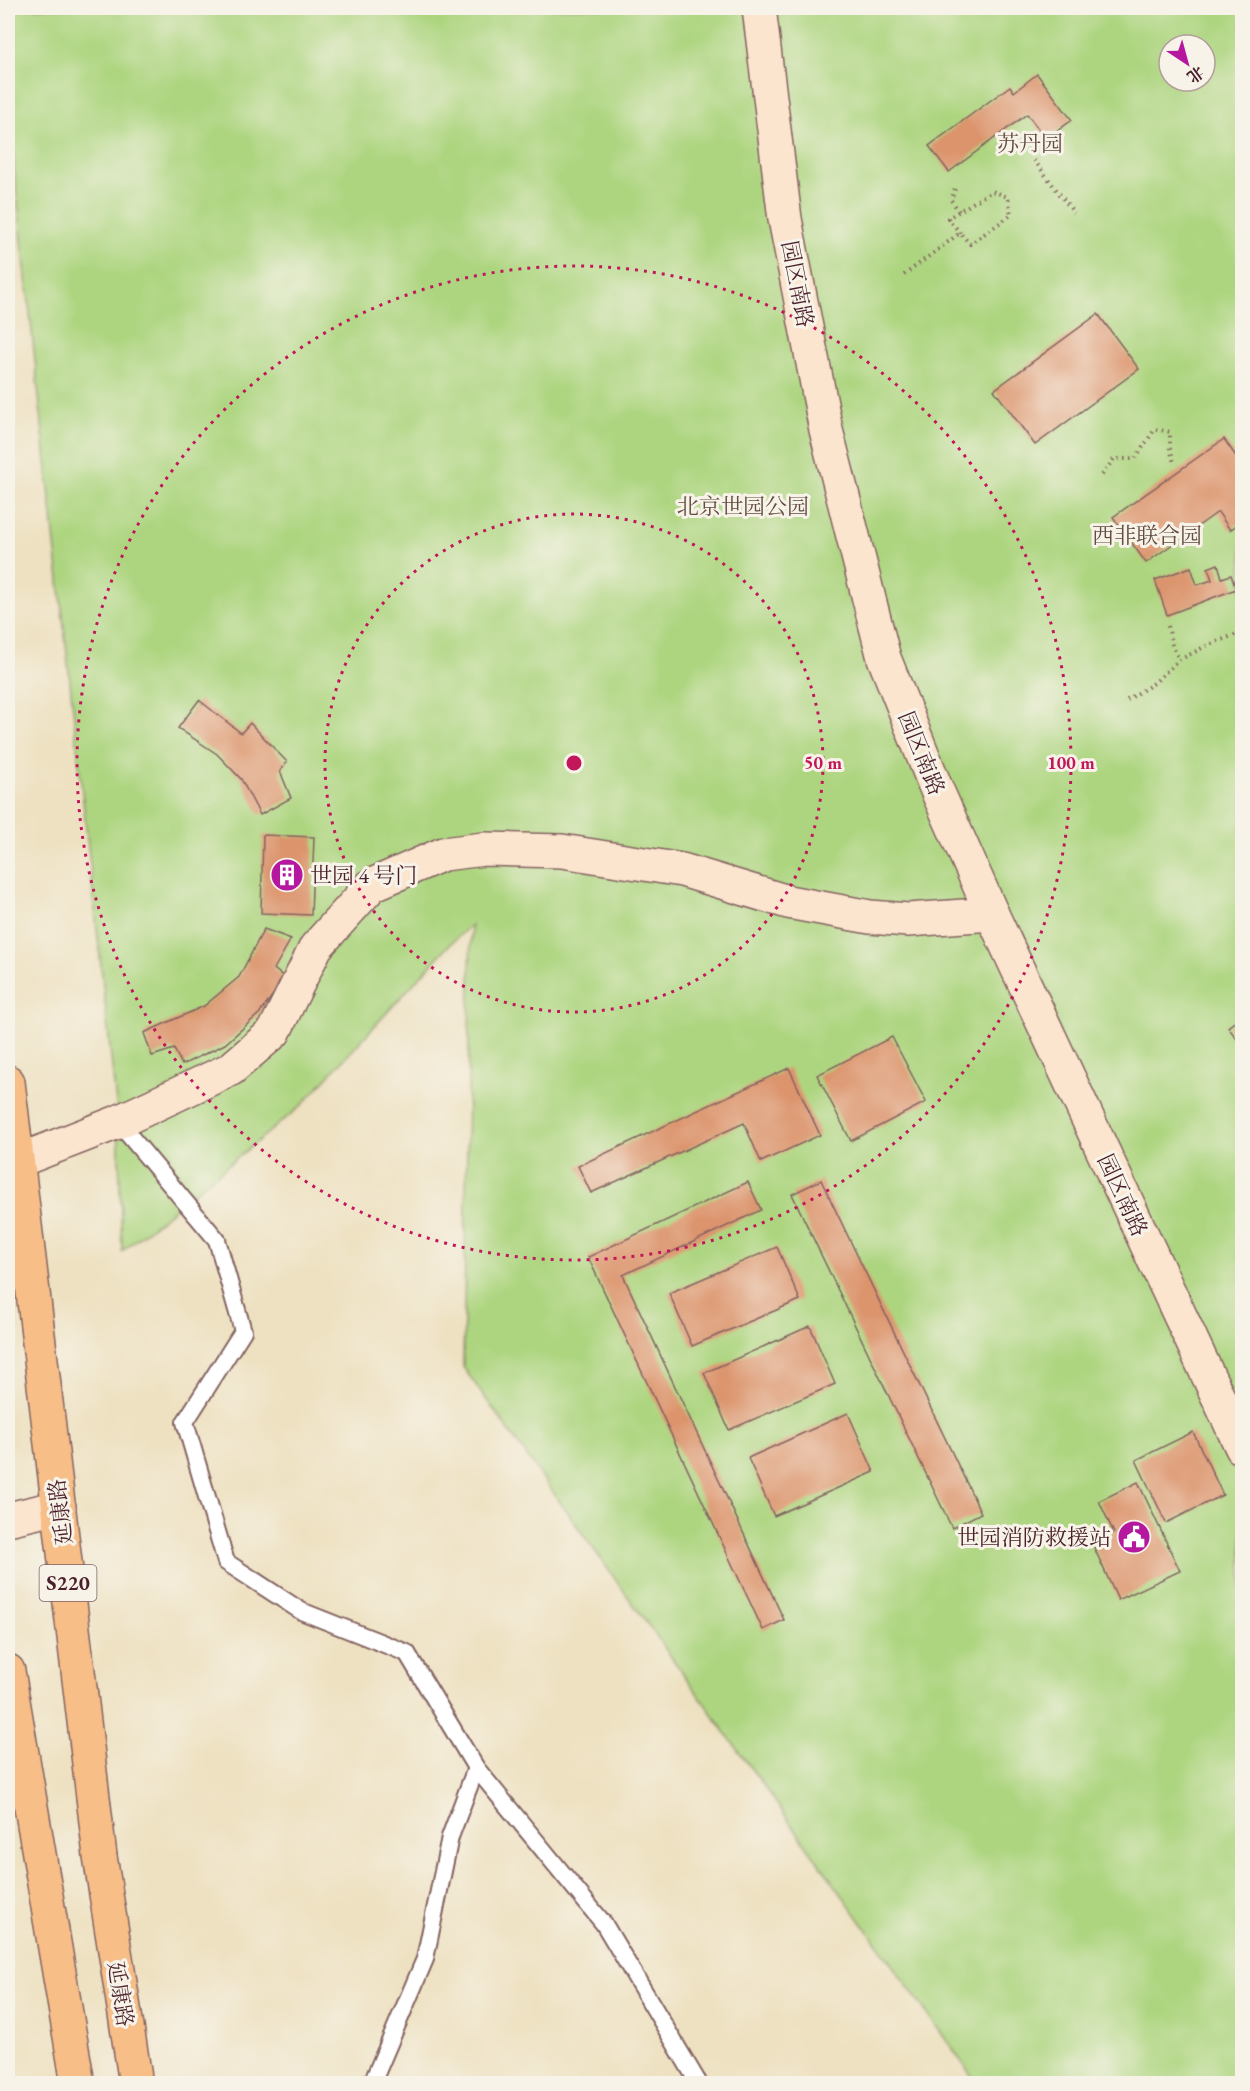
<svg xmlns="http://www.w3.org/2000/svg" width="1250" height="2091" font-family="'EB Garamond','Noto Serif SC',serif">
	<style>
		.green { fill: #add580; stroke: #7c7a56; stroke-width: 1.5; fill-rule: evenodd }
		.building { fill: #dc946d }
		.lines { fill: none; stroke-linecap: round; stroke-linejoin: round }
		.lane-casing { stroke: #836360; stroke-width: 20 }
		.secondary-casing { stroke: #836360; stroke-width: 36 }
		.primary-casing { stroke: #836360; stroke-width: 36 }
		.path { stroke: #836360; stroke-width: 4; stroke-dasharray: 1.5 4.5; stroke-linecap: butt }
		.lane { stroke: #fff; stroke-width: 16 }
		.secondary { stroke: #fce5cf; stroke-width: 33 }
		.primary { stroke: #f7be88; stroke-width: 33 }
		.ring { fill: none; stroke: #c2185b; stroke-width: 3; stroke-dasharray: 3 6 }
		.labels { text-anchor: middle; stroke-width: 6; stroke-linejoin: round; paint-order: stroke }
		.shield { fill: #f7f3e8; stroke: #7e5f64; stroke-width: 1.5 }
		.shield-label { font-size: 21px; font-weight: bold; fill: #4a1f2b }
		.park-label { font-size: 22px; fill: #634c40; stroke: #f7f3e8 }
		.street-label { font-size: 22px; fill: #4a1f2b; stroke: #f7f3e8 }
		.poi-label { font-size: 22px; fill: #4a1f2b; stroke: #f7f3e8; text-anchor: start }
		.centre { fill: #c2185b; stroke: #f7f3e8; stroke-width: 3 }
		.ring-label { font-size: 18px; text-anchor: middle; font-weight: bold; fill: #c2185b; stroke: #f7f3e8; stroke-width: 6; stroke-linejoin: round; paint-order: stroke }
	</style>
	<rect width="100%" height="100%" fill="#f7f3e8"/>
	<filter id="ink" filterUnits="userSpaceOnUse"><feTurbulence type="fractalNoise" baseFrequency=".0167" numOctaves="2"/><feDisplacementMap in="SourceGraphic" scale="12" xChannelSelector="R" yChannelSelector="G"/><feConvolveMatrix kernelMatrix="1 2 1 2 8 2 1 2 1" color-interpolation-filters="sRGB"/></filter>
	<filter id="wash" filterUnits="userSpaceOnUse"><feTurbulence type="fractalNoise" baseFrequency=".008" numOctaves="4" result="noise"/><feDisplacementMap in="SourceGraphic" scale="24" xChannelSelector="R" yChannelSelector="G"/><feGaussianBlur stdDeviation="1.35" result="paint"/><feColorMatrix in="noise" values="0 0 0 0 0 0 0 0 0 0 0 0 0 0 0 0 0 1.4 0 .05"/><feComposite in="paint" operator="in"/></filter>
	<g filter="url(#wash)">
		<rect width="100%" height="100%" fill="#eee1c1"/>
		<!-- green -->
		<path class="green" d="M8 8H1242V2083H977L463 1367 471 925 450 944 301 1106 122 1251 118 1122 8 112ZM1169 45H1205V81H1169Z"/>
		<g id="blocks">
			<!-- building -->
			<g class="building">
				<path d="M1037 74 1072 120 1046 139 1027 114 949 172 929 146 1010 86 1014 92Z"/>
				<path d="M1098 314 1139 369 1035 445 994 390Z"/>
				<path d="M1224 439 1242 465V521L1230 530 1218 512 1146 563 1113 517Z"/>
				<path d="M1218 564 1222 578 1231 575 1236 589 1167 615 1155 580 1191 567 1197 585 1212 580 1208 568Z"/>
				<path d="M199 700 241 733 250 723 287 762 280 771 291 798 260 815 241 779 217 754 178 728Z"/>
				<path d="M263 835 314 837 311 915 261 913Z"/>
				<path d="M264 929 291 939 274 969 285 978 260 1013 225 1044 182 1065 174 1049 152 1056 144 1033 204 1006 239 977Z"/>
				<path d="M1242 1016V1046L1228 1027Z"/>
				<path d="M892 1037 926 1102 851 1141 817 1075Z"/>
				<path d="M789 1068 820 1135 761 1162 744 1123 591 1193 578 1166Z"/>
				<path d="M821 1180 981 1513 952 1528 792 1194Z"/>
				<path d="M748 1182 761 1210 623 1275 784 1620 763 1630 588 1257Z"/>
				<path d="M777 1247 800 1300 692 1346 669 1293Z"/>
				<path d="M810 1326 835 1384 729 1430 704 1373Z"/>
				<path d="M848 1413 874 1472 774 1516 748 1458Z"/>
				<path d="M1193 1432 1223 1495 1166 1523 1136 1460Z"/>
				<path d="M1138 1482 1180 1571 1118 1600 1092 1543 1114 1533 1099 1501Z"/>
			</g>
		</g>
	</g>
	<g filter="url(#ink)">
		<use href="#blocks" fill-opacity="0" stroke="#836360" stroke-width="1.5"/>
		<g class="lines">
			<!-- lane casing -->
			<g class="lane-casing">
				<g id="lane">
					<path d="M118 1122 217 1240 243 1331 185 1422 226 1562 301 1611 407 1653 476 1768 604 1924 699 2084"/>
					<path d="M374 2084 373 2081 425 1959 450 1837 476 1768"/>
				</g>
			</g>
			<!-- secondary casing -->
			<g class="secondary-casing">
				<g id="secondary">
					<path d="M759 8 785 219 826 430 884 658 936 788 992 914 1242 1448"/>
					<path d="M18 1161 118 1122 231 1069 274 1032 316 947 372 885 443 854 484 849 562 851 682 870 788 902 870 917 908 920 992 914"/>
					<path d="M8 1519 59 1507"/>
				</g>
			</g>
			<!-- primary casing -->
			<g class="primary-casing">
				<g id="primary">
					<path d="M8 1082 100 1856 136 2084"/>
					<path d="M8 1671 78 2084"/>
				</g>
			</g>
			<!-- path -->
			<g class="path">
				<path d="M1034 160 1074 213"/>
				<path d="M955 189 951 200 959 211"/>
				<path d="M904 275 960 233 970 244 1011 215 1008 197 992 191 948 218 960 233"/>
				<path d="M1102 475 1114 459H1135L1155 429 1170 432V448L1174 463"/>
				<path d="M1168 626 1172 644 1179 660 1204 647 1242 632"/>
				<path d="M1127 700 1154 683 1179 660"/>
			</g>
			<!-- lane -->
			<use href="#lane" class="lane"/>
			<!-- secondary -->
			<use href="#secondary" class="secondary"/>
			<!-- primary -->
			<use href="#primary" class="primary"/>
		</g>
	</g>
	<!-- distance rings -->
	<g class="ring">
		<circle cx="574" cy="763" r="249"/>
		<circle cx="574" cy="763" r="497"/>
	</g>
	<!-- icons -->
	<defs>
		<g id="building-disc" transform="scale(1.725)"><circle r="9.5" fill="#b5179e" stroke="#f7f3e8"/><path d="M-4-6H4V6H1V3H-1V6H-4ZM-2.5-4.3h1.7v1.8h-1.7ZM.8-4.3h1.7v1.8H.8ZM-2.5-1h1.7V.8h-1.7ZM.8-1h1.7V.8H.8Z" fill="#fff"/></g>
		<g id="civic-disc" transform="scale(1.725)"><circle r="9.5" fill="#b5179e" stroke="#f7f3e8"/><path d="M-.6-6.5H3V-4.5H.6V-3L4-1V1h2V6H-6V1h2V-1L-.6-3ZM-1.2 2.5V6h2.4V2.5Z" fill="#fff"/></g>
	</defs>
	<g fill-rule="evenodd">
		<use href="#building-disc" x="287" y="875"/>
		<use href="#civic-disc" x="1134" y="1537"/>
	</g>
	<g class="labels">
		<!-- shield labels -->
		<rect class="shield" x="39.5" y="1565" width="57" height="36" rx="4.5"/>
		<g class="shield-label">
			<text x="68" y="1590">S220</text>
		</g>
		<!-- park labels -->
		<g class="park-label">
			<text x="1030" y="151">苏丹园</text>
			<text x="743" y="514">北京世园公园</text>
			<text x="1147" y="543">西非联合园</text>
		</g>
		<!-- street labels -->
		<g class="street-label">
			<text transform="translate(798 284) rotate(79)" y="8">园区南路</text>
			<text transform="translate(922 753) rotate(68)" y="8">园区南路</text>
			<text transform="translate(1123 1195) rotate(65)" y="8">园区南路</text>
			<text transform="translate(60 1512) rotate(-97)" y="8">延康路</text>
			<text transform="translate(121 1994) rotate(81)" y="8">延康路</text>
		</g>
		<!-- poi labels -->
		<g class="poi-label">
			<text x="310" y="883">世园 4 号门</text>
			<text x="1111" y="1545" text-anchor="end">世园消防救援站</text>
		</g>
	</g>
	<circle cx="574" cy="763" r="9" class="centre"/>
	<g class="ring-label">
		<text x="823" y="769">50 m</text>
		<text x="1071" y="769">100 m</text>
	</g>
	<!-- margin -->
	<rect width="1250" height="2091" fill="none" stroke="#f7f3e8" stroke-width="30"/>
	<!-- north arrow -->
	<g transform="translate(1187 63) rotate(144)"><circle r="28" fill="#f7f3e8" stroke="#b29e9c" stroke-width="1.5"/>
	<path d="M0-4.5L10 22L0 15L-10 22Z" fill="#b5179e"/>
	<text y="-9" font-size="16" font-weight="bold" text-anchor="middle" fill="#4a1f2b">北</text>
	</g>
</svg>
